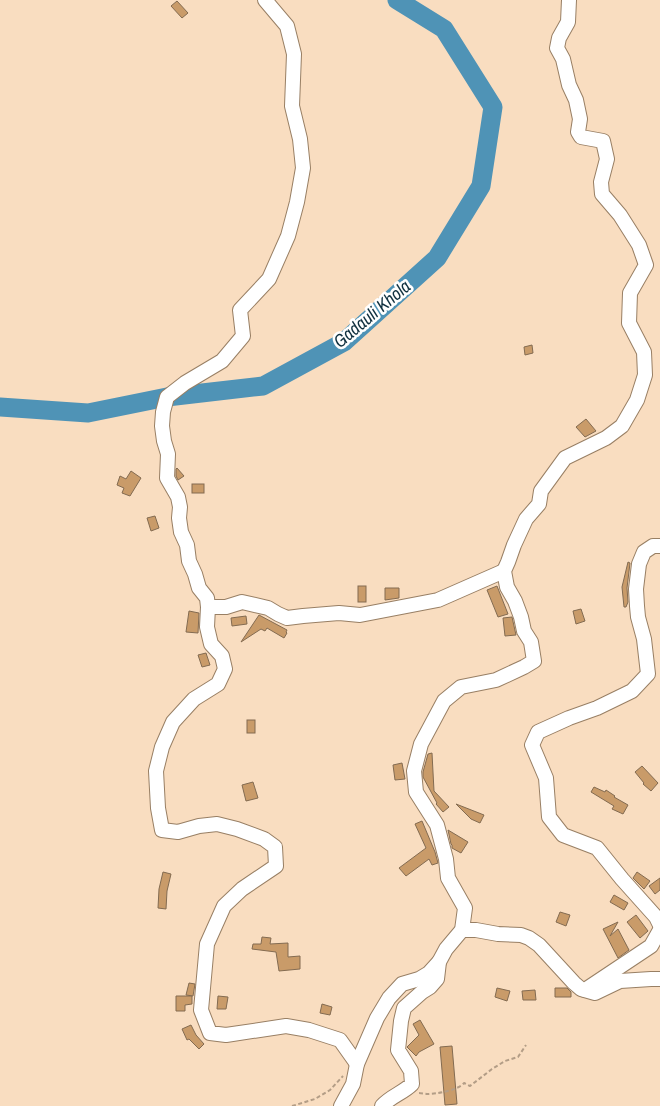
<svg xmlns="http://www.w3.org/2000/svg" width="660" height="1106" font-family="'Archivo Narrow',sans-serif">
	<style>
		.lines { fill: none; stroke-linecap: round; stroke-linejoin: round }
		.river { stroke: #4f93b6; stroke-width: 19 }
		.building { fill: #c99b69; stroke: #836b51 }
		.minor-casing { stroke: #987f64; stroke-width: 16 }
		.path { stroke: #b39d86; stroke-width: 2; stroke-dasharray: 4 2.5; stroke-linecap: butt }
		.minor { stroke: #fff; stroke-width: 14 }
		.labels { text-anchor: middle; stroke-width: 5; stroke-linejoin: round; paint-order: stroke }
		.water-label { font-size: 18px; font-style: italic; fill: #10303f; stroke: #fff }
	</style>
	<rect width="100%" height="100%" fill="#f9ddc0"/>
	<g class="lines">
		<!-- river -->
		<path class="river" d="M0 407 88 413 167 397 263 386 344 342 437 258 481 186 493 107 444 29 397 0"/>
	</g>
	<!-- building -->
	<g class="building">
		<path d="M177 1 188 13 182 18 171 6Z"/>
		<path d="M532 345 533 353 525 355 524 347Z"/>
		<path d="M586 419 596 431 585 437 576 427Z"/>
		<path d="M177 468 184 476 178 480 176 476V469Z"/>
		<path d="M131 471 141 478 130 496 122 493 124 488 117 485 120 476 126 479Z"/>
		<rect x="192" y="484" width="12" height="9"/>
		<path d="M155 516 159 528 151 531 147 518Z"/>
		<path d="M628 562 630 563 627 588 628 602 626 607H624L622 587Z"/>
		<rect x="358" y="586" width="8" height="16"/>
		<path d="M497 586 508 614 498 617 487 590Z"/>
		<path d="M385 588H399V598L385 600Z"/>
		<path d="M581 609 585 621 576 624 573 611Z"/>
		<path d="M189 611 199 613 198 633 186 632Z"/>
		<path d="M259 615 287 630 286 632 287 633 284 638 267 628 265 631 261 629 241 642Z"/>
		<path d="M246 616 247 624 232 626 231 618Z"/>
		<path d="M512 617 516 635 505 636 503 618Z"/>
		<path d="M206 653 210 665 202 667 198 655Z"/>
		<rect x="247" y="720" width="8" height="13"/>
		<path d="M432 753 434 791 449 807 443 812 436 804 437 803 423 777V772L428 754Z"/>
		<path d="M402 763 405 779 395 780 393 765Z"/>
		<path d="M642 766 658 783 651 791 643 784 644 783 635 772Z"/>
		<path d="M253 782 258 798 246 801 242 785Z"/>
		<path d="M594 787 605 792 606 790 615 796 614 797 628 805 623 814 612 809 614 806 591 792Z"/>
		<path d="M456 804 484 815 480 823 471 819Z"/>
		<path d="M422 821 435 852 438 863 432 865 429 859 406 876 399 868 426 848 415 824Z"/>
		<path d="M448 830 468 842 461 853 452 848V845L451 844Z"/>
		<path d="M163 872 171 874 167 891 166 909 158 908 159 889Z"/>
		<path d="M637 872 650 881 644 889 633 878Z"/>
		<path d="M660 878V890L655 894 649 886Z"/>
		<path d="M614 895 628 903 624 910 610 902Z"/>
		<path d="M560 912 570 915 566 926 556 922Z"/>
		<path d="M636 915 648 931 640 938 627 922Z"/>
		<path d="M618 922 610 936 618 929 629 950 618 958 603 929Z"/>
		<path d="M262 937 271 938 270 944 288 943V957L300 956V969L279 971 276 952 252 949 253 944H261Z"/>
		<path d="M189 983 195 984 193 996 186 995Z"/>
		<path d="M497 988 510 991 507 1001 495 997Z"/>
		<path d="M555 988H567L571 992V997H555Z"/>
		<path d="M535 990 536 1000H523L522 991Z"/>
		<path d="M176 996H192V1004L185 1005V1011H176Z"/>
		<path d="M218 996 228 997 226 1009H217Z"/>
		<path d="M322 1004 332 1007 330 1015 320 1013Z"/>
		<path d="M420 1020 434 1044 419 1052 416 1056 407 1047 419 1035 413 1024Z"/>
		<path d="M191 1025 196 1035 204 1044 199 1049 189 1039 187 1040 182 1029Z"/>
		<path d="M452 1046 457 1104 445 1105 440 1047Z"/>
	</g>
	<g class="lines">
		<!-- minor casing -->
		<g class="minor-casing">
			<g id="minor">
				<path d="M265 0 287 26 294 54 292 106 300 139 303 168 297 202 288 236 269 279 240 310 243 336 222 361 185 383 167 397 163 412 162 426 164 441 168 454 167 478 178 497 180 507 179 518 181 532 187 545 189 561 195 574 199 588 207 598 208 607H226L242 602 268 608 278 614 287 618 303 616 339 613 360 615 438 600 504 571"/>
				<path d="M660 546H653L644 552 639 564 636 589 637 606 638 617 644 639 648 674 632 691 597 708 569 718 538 732 532 745 546 778 549 817 563 835 597 848 622 879 656 917 660 925"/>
				<path d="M208 607 207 627 211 644 222 656 225 669 218 684 194 699 173 722 162 747 156 771 158 808 162 830 178 832 199 826 217 824 237 829 264 839 275 847 276 866 242 889 224 906 207 944 201 1010 210 1033 226 1035 286 1026 309 1030 340 1040 357 1064"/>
				<path d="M462 930H476L498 934 521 935 529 938 539 945 574 983 581 989 595 993 620 981 651 979H660"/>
				<path d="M585 990 651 946 660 930"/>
				<path d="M341 1106 353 1084 357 1064 377 1018 389 998 402 984 419 979 429 973 439 962"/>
				<path d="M382 1106C391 1096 403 1093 412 1084L411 1071 398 1050 401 1021 404 1008 422 992 430 987 437 979 439 962 446 949 462 930 465 908 448 878 446 859 437 825 416 792 414 771 421 744 444 701 461 687 496 680 524 667 534 661 531 642 524 631 521 617 515 601 507 587 504 571 508 562 514 545 526 519 539 504 541 491 565 458 606 438 622 426 637 400 645 375 644 352 629 323 630 293 646 265 639 245 620 215 602 194 601 182 607 159 603 141 581 137 578 132 580 119 576 100 569 85 563 59 557 48 559 38 568 22 569 0"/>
			</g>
		</g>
		<!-- path -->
		<g class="path">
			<path d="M419 1093C420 1093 426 1094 427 1094 436 1094 459 1090 464 1083L470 1086 492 1069 505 1061 518 1057 526 1045"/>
			<path d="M292 1106 315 1099 330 1090 343 1076"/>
		</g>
		<!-- minor -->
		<use href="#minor" class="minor"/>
	</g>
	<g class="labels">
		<!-- water labels -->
		<g class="water-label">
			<text transform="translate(372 314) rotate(-40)" y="6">Gadauli Khola</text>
		</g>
	</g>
</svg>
